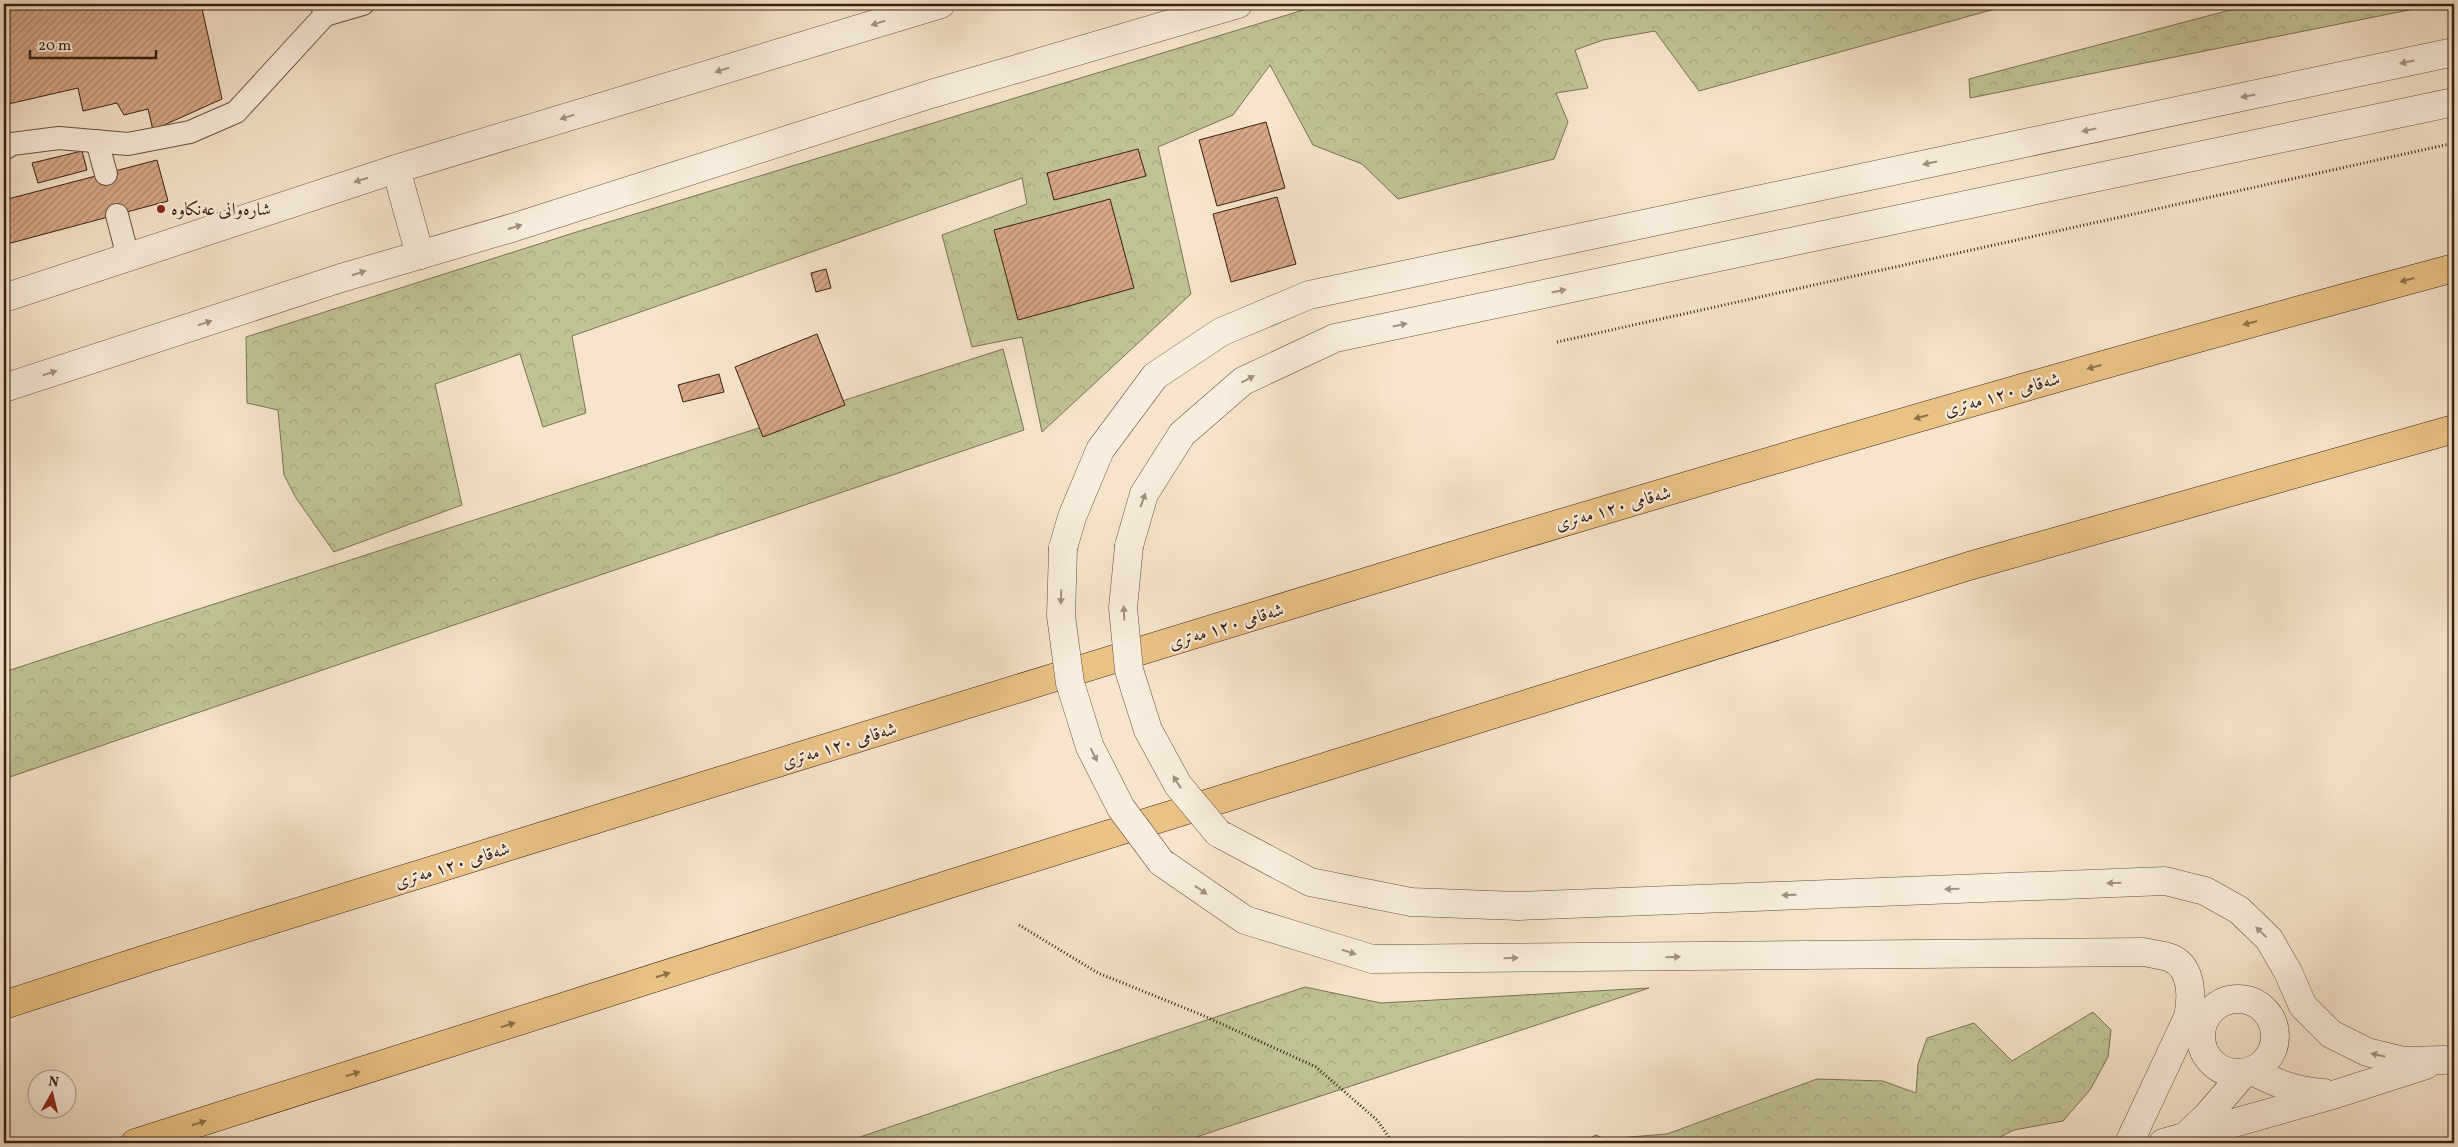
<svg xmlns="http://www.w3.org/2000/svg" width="2458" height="1147" font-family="Vollkorn,Amiri,serif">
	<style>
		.forest { fill: url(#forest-crowns); stroke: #7c7153 }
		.building { fill: url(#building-hatch); stroke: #361f12 }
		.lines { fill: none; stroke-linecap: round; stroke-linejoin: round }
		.service-casing { stroke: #665040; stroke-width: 24 }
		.tertiary-casing { stroke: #665040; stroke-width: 29 }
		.motorway-casing { stroke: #361f12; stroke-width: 29 }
		.path { stroke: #361f12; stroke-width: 3; stroke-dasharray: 1 2.5; stroke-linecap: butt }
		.service { stroke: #f9eede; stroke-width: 22 }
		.tertiary { stroke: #f9eede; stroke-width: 28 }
		.motorway { stroke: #ebc286; stroke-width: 28 }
		.tertiary-bridge-casing { stroke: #665040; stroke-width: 29; stroke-linecap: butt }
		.tertiary-bridge { stroke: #f9eede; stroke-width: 28 }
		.oneway { fill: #a19182 }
		.oneway2 { fill: #90704c }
		.poi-dot { fill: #8f2418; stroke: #f9eede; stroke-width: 2 }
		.labels { text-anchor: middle; stroke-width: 4.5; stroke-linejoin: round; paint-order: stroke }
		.poi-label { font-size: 18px; fill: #361f12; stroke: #f9eede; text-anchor: start }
		.street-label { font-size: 18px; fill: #361f12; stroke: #f9eede }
	</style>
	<defs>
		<pattern id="forest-crowns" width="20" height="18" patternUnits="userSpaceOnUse" patternTransform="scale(1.25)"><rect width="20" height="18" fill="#c1c394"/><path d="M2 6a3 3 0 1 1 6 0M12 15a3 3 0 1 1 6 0" fill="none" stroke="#a6a77f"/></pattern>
		<pattern id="building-hatch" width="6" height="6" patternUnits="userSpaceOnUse" patternTransform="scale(1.25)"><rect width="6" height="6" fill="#d9a887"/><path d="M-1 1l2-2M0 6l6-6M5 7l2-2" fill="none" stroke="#b1886d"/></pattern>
	</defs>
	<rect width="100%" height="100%" fill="#f6e5cc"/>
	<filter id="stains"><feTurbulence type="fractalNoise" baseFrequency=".004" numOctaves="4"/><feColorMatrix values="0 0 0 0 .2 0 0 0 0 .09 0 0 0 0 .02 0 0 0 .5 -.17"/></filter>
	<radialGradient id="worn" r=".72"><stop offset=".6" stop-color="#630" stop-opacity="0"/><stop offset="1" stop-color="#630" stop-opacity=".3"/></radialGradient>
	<!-- forest -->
	<g class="forest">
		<path d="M1323 4H2013L1699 91 1655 31 1603 40 1575 50 1588 88 1556 93 1568 122 1554 159 1398 199 1362 164 1313 145 1270 65 1233 115 1158 147 1191 294 1042 432 1022 337 972 347 942 235 1027 204 1022 178 572 336 586 413 543 427 520 354 435 384 462 505 334 552 296 498 284 475 278 410 247 403 246 337 586 229Z"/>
		<path d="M2253 4H2439L1970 98 1969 79Z"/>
		<path d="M1003 349 1024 430 4 779V672Z"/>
		<path d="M1305 987 1381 1003 1649 988 1178 1143H842Z"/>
		<path d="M2093 1012 2111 1030 2108 1057 2090 1090 2063 1121 2014 1130 1988 1143H1579L1596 1135 1605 1139 1667 1134 1817 1079 1883 1081 1916 1093 1918 1064 1927 1038 1974 1023 2012 1061Z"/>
	</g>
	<!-- building -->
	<g class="building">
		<path d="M4 4H201L222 99 153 130 148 109 124 115 117 103 83 111 78 88 4 105Z"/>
		<path d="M1266 122 1285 188 1217 206 1199 140Z"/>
		<path d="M1138 149 1146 176 1054 200 1047 173Z"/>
		<path d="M82 151 87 170 38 183 32 163Z"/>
		<path d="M157 160 168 201 7 244 9 253 4 255V200Z"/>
		<path d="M1277 197 1296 264 1231 282 1213 214Z"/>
		<path d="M1110 199 1134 288 1018 320 994 230Z"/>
		<path d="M826 269 831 288 816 292 811 273Z"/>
		<path d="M817 334 845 405 763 437 735 367Z"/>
		<path d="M719 374 724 392 683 402 678 385Z"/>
	</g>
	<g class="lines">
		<!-- service casing -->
		<g class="service-casing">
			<g id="service">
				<path d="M322 4 325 15 363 4"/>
				<path d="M97 141 106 174"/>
				<path d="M4 149 12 144 59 138 128 144 190 132 236 112 325 15"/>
				<path d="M117 215 128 257"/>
			</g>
		</g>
		<!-- tertiary casing -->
		<g class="tertiary-casing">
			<g id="tertiary">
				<path d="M396 169 420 255"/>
				<path d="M4 298 396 169 941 4"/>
				<path d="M4 388 341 278 515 227 931 94 1238 4"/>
				<path d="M1129 546 1144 494 1182 434 1243 381 1335 338 2454 102"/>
				<path d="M1063 548 1072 517 1100 450 1155 376 1221 332 1309 295 2454 52"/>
				<path d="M1218 833 1310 882 1411 902 1518 906 2165 881 2205 891 2239 910 2269 939 2288 972 2303 1006 2331 1034 2367 1052 2404 1061 2444 1060"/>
				<path d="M1161 862 1245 920 1372 959 2144 952C2152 954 2163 955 2171 958 2193 968 2192 998 2188 1017L2129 1143"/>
				<circle cx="2238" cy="1036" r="37"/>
				<path d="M2252 1071C2276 1083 2297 1092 2324 1093"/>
				<path d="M2188 1134 2207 1116 2243 1074"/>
				<path d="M2163 1143 2336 1094 2426 1065"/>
			</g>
		</g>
		<!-- motorway casing -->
		<g class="motorway-casing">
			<g id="motorway">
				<path d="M4 1005 152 957C917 721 1681 476 2454 268"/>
				<path d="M135 1143 975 876 1969 566 2454 429"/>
			</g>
		</g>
		<!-- path -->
		<g class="path">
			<path d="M1557 342 2454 143"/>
			<path d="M1019 925 1098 973 1202 1015 1316 1067 1377 1120 1393 1143"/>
		</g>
		<!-- service -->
		<use href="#service" class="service"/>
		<!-- tertiary -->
		<use href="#tertiary" class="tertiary"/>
		<!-- motorway -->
		<use href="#motorway" class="motorway"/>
		<!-- tertiary-bridge casing -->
		<g class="tertiary-bridge-casing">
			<g id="tertiary-bridge">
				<path d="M1129 546 1123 608 1129 670 1148 730 1178 785 1218 833"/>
				<path d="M1063 548 1061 616 1070 683 1090 747 1121 808 1161 862"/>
			</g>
		</g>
		<!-- tertiary-bridge -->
		<use href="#tertiary-bridge" class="tertiary-bridge"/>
	</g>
	<!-- one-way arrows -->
	<defs><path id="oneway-solid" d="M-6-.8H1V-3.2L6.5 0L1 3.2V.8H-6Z" transform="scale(1.25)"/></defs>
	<g class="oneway">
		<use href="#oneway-solid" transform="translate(878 23) rotate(163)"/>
		<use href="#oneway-solid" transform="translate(2407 62) rotate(168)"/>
		<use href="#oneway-solid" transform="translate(722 70) rotate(163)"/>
		<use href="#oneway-solid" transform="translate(2248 96) rotate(168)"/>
		<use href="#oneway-solid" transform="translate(567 117) rotate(163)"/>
		<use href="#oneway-solid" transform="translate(2089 130) rotate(168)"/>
		<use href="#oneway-solid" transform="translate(1930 163) rotate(168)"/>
		<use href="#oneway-solid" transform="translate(361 180) rotate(162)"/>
		<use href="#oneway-solid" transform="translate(515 227) rotate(-17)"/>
		<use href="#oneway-solid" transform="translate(359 273) rotate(-17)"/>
		<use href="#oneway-solid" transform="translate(1559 291) rotate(-12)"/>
		<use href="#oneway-solid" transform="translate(205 323) rotate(-18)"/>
		<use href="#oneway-solid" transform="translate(1400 325) rotate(-12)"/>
		<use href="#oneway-solid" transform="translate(50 373) rotate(-18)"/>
		<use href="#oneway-solid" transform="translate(1248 379) rotate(-28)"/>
		<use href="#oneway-solid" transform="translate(1143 500) rotate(-71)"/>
		<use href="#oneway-solid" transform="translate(1061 597) rotate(92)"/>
		<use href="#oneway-solid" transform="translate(1124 613) rotate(-93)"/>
		<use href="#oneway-solid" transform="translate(1094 755) rotate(63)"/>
		<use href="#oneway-solid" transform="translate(1177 782) rotate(-122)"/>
		<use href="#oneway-solid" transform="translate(2114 883) rotate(178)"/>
		<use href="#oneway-solid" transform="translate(1952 889) rotate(178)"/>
		<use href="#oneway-solid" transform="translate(1201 890) rotate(35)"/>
		<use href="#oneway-solid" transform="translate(1789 895) rotate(178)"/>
		<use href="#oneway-solid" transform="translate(2261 932) rotate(-136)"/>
		<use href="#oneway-solid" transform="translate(1349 952) rotate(17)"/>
		<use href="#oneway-solid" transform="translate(1673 957) rotate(-1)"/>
		<use href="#oneway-solid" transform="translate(1511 958) rotate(-1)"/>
		<use href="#oneway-solid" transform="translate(2378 1055) rotate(-167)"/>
	</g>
	<g class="oneway2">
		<use href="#oneway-solid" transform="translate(2407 280) rotate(165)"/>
		<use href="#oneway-solid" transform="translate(2250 323) rotate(165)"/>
		<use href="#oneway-solid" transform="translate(2094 367) rotate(164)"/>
		<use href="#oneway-solid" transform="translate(1921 417) rotate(164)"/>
		<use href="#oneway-solid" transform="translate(663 975) rotate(-18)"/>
		<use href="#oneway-solid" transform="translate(508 1025) rotate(-18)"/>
		<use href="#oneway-solid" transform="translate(353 1074) rotate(-18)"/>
		<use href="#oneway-solid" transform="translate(199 1123) rotate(-17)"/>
	</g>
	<!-- markers -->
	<circle class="poi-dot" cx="161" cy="209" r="5"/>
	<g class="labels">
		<!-- poi labels -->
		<g class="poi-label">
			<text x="171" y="215">شارەوانی عەنکاوە</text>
		</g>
		<!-- street labels -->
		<g class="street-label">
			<text transform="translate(2002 394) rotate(-16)" y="6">شەقامی ١٢٠ مەتری</text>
			<text transform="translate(1613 508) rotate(-16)" y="6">شەقامی ١٢٠ مەتری</text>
			<text transform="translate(1226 626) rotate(-17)" y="6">شەقامی ١٢٠ مەتری</text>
			<text transform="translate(839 745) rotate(-17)" y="6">شەقامی ١٢٠ مەتری</text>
			<text transform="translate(452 865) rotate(-17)" y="6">شەقامی ١٢٠ مەتری</text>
		</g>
	</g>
	<!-- margin -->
	<rect width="2458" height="1147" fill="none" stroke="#f6e5cc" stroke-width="20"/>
	<rect x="5" y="5" width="2448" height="1137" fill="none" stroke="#361f12" stroke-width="2.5"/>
	<rect x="10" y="10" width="2438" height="1127" fill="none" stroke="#361f12"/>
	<!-- north arrow -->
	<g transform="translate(52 1094) rotate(8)"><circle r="24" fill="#f9eede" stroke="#ab9b8c"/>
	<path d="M0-4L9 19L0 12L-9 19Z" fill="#8f2418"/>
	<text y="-8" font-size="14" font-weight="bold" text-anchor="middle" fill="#361f12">N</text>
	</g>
	<!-- scale -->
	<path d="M30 50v8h126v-8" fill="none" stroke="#361f12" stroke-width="2.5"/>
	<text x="38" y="50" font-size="15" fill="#361f12" stroke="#f9eede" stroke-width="4" paint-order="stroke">20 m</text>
	<rect width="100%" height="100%" filter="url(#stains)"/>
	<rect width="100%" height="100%" fill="url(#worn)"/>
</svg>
